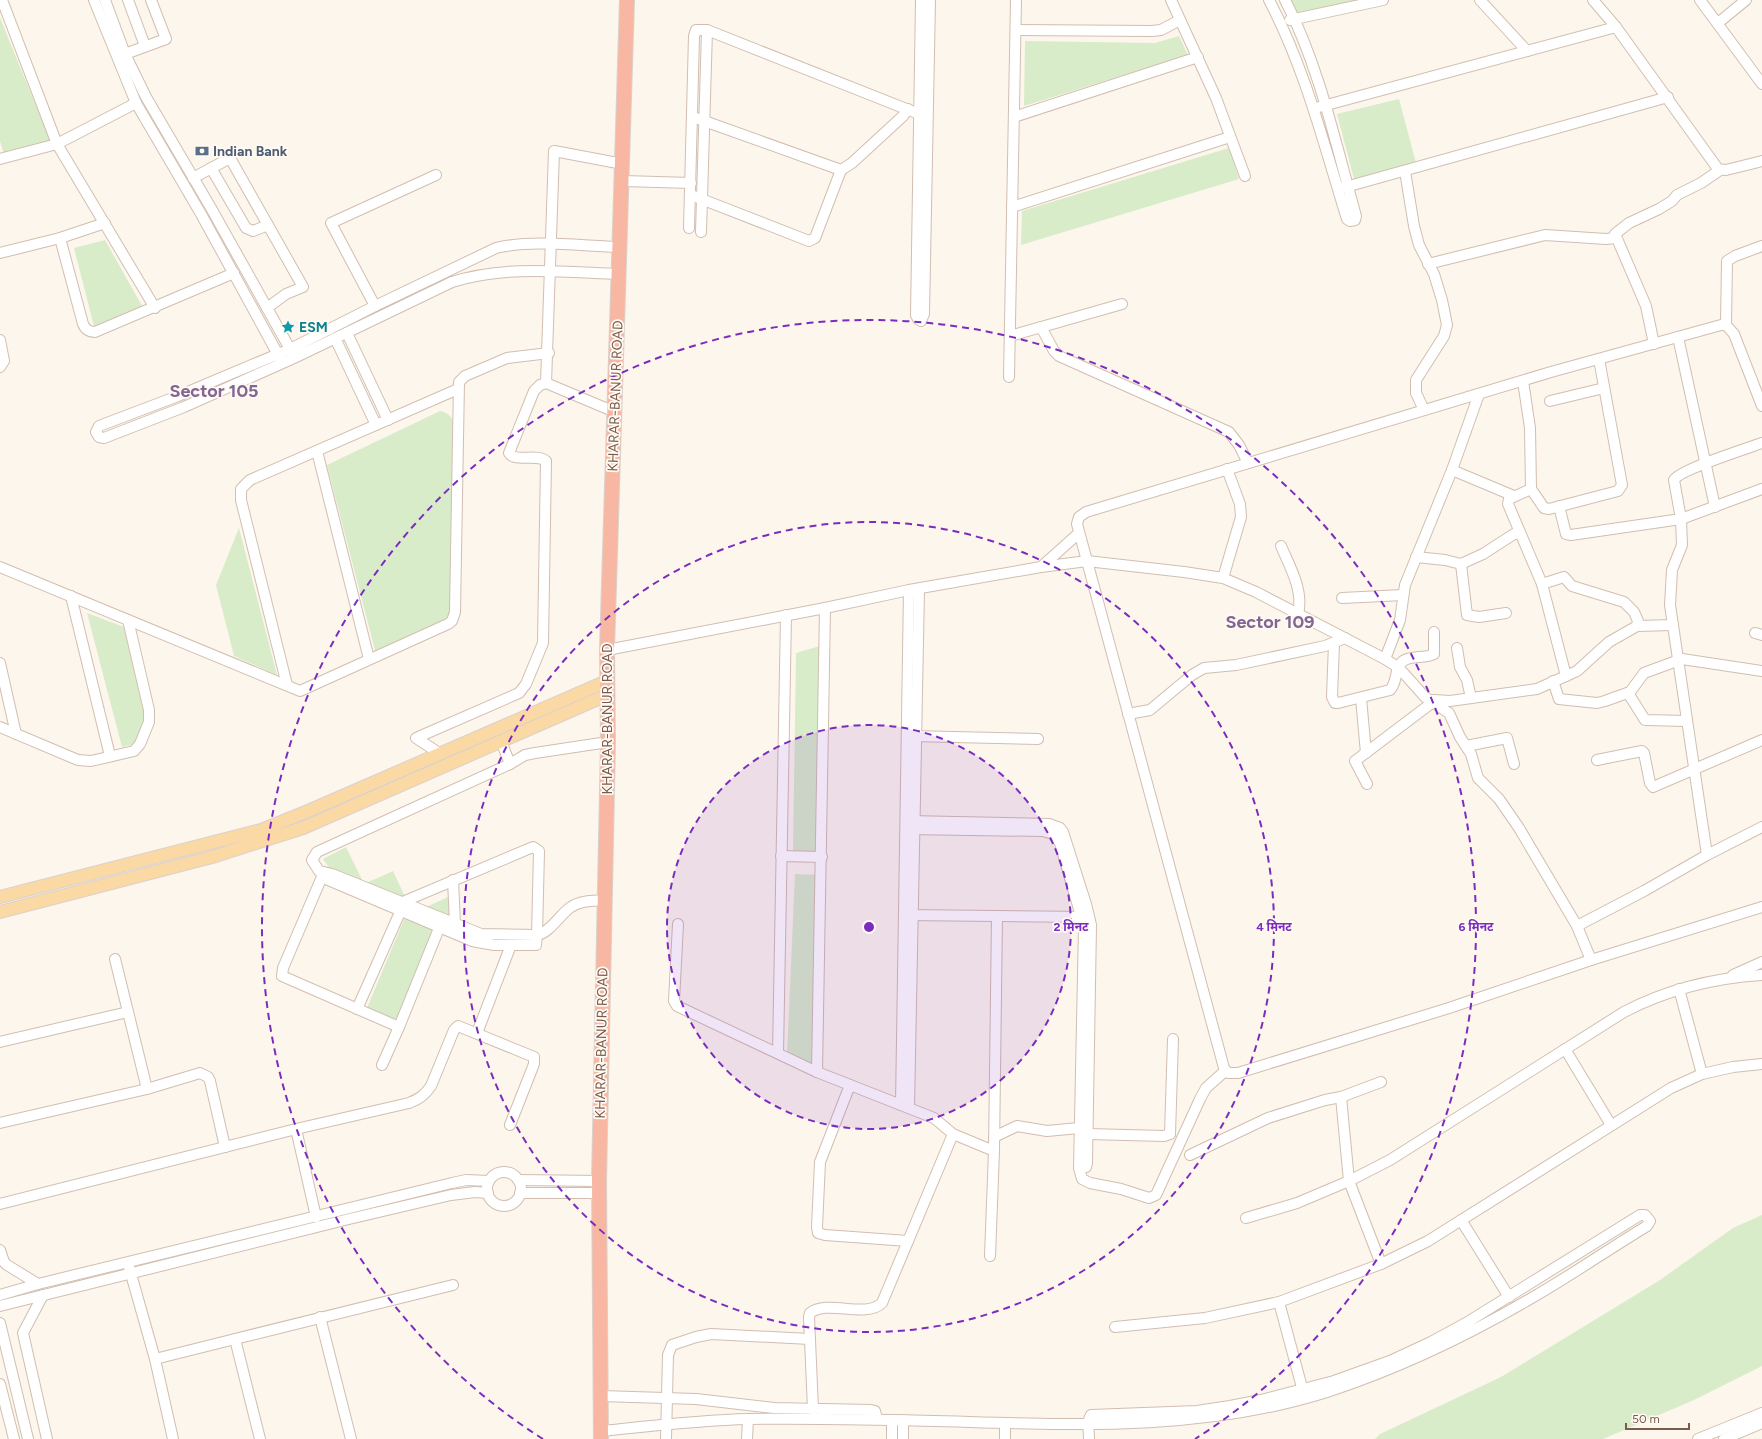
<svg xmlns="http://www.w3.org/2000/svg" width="1762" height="1439" font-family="Figtree,'Noto Sans Devanagari',sans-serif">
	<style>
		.green { fill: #d8ecc9 }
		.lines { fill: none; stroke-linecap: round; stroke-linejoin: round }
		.minor-casing { stroke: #d1beb0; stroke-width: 12 }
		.major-casing { stroke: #dad1cd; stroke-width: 14 }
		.highway-casing { stroke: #dad1cd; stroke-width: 16 }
		.minor { stroke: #fff; stroke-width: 10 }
		.major { stroke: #fbd9a5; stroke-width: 12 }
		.highway { stroke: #f7b7a3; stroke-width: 14 }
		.ring { fill: none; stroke: #7b2cbf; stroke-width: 2; stroke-dasharray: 7 5 }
		.labels { text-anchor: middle; stroke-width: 3.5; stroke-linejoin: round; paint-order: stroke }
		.service-label { font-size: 14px; font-weight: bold; fill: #4e5e75; stroke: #fffaf3; text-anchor: start }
		.culture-label { font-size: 14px; font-weight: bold; fill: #0d838f; stroke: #fffaf3; text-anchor: start }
		.street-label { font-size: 14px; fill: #7a5c4d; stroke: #fffaf3 }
		.district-label { font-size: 18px; font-weight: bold; fill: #846695; stroke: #fffaf3 }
		.centre { fill: #7b2cbf; stroke: #fffaf3; stroke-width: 2 }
		.ring-label { font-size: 12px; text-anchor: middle; font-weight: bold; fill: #7b2cbf; stroke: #fffaf3; stroke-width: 3.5; stroke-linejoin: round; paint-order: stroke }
	</style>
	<rect width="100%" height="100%" fill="#fdf6ec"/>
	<!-- green -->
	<g class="green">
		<path d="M1291 0H1362L1297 13Z"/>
		<path d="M0 18 52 145 4 155 0 141Z"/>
		<path d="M1179 36 1188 55 1024 106 1025 41 1155 43Z"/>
		<path d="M1399 99 1416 163 1354 179 1337 114Z"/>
		<path d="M1229 148 1239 179 1021 245 1022 211Z"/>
		<path d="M105 240 146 313 94 326 74 248Z"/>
		<path d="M440 411C452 413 454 422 456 432L449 625 376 654 327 465Z"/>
		<path d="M239 528 277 675 234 656 216 585Z"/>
		<path d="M87 613 124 627 148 720 142 742 122 747Z"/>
		<path d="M823 645 819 851H793L796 653Z"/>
		<path d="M346 847 364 884 393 871 407 901 338 874 330 869 323 859Z"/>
		<path d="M795 874 822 875 813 1068 787 1056Z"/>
		<path d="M448 897 452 899V919L424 908Z"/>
		<path d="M405 917 434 929 396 1020 367 1008Z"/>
		<path d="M1762 1215V1366L1694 1400 1603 1439H1375L1380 1434 1501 1377 1660 1280 1733 1228Z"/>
	</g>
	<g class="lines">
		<!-- minor casing -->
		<g class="minor-casing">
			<g id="minor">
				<path d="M2 0 57 144 155 308"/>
				<path d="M94 0 136 103 201 214 281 360"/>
				<path d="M105 0 125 54 146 97 211 208 290 349"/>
				<path d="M128 0 145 46"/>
				<path d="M921 0 916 315 918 319 921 321 924 314 930 0"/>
				<path d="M1171 0 1216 98 1245 176"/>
				<path d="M1269 0C1305 68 1324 145 1347 219L1350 221 1355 220 1356 216C1336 145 1319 65 1285 0"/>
				<path d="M1480 0 1527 51"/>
				<path d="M1593 0 1616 27 1718 169 1726 170 1762 161"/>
				<path d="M1700 0 1762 84"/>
				<path d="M1290 20 1383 0"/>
				<path d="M1718 23 1746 0"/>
				<path d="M1016 30 1152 31 1161 30 1180 20"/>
				<path d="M125 54 166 39 151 0"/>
				<path d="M1319 107 1616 27"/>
				<path d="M693 117 841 170 852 163 903 116 908 109"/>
				<path d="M1014 117 1198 57"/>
				<path d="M0 159 57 144 136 103"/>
				<path d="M211 168 246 228 253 231 268 225"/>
				<path d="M1405 171 1414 226 1419 245 1434 274 1442 300 1447 325 1444 336 1416 380V393L1424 410"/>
				<path d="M193 178 230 158 303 287 286 294 267 308"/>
				<path d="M623 181 691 183"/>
				<path d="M1342 188 1668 97"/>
				<path d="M691 195 809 241 815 238 841 170"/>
				<path d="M1012 207 1230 137"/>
				<path d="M689 228 694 36 696 30H707L919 114"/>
				<path d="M701 232 707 30"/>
				<path d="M60 238 83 324C85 329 89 332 95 332L234 273"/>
				<path d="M0 253 60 238 105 223"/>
				<path d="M1428 264 1545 235 1606 239 1616 238"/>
				<path d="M619 274C564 272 505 265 452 282L294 358 184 407 104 438 99 437 96 432 99 426 178 396 290 349 375 306 496 248C533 239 582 246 620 247"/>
				<path d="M375 306 331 223 436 175"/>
				<path d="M1726 325 1727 261 1735 256 1762 246"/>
				<path d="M1041 327 1054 351 1059 356 1229 432 1239 445 1248 463"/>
				<path d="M347 333 388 420"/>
				<path d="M1010 336 1122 304"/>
				<path d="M1678 337 1715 507"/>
				<path d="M335 338 376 425"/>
				<path d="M0 340 4 361 0 367"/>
				<path d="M1654 344 1646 306 1615 234 1629 223 1659 209 1672 201 1677 195 1701 183 1720 170"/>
				<path d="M1009 377 1016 0"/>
				<path d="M1523 381 1530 428 1531 489 1544 508 1549 509 1618 491 1622 485 1599 359"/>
				<path d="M546 383 615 412"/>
				<path d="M1550 401 1604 388"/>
				<path d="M1762 406 1734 334 1726 325H1721L1551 372 1086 512 1079 517 1077 524 1224 1068 1228 1073H1238L1449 1008 1591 960 1762 907"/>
				<path d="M317 451 369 659"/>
				<path d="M1452 470 1514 496"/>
				<path d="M1531 489 1509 499 1508 504 1542 584 1566 676"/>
				<path d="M1559 506 1566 534 1571 535 1681 519 1762 489"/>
				<path d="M1281 546C1290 567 1304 591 1298 614"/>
				<path d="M1416 557 1445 560 1461 564 1483 554 1514 534 1520 533"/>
				<path d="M1461 564 1467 615 1479 617 1506 613"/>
				<path d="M0 567 300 691 448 624 452 621 455 612 459 382 465 376 507 358 549 353"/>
				<path d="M1041 567 1079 533"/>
				<path d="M1223 578 1241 517 1240 504 1227 469"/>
				<path d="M1542 584 1564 577 1572 586 1624 602 1634 612 1638 621 1637 626"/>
				<path d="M71 596 110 756"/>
				<path d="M1342 598 1403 595"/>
				<path d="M1755 633 1762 635"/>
				<path d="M1334 643 1332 697 1335 703H1338L1390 690C1398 682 1394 668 1403 661 1411 655 1425 659 1434 654V632"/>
				<path d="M1457 648 1460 667 1467 680 1471 698"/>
				<path d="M607 650 825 608 909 590 1041 567 1087 561 1184 572 1223 578 1256 592 1385 659 1399 668 1425 697 1449 713 1460 737 1471 754 1478 778 1499 799 1519 828 1577 926 1591 960"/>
				<path d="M1385 659 1400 620 1405 585 1452 470 1479 394"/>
				<path d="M0 663 16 734"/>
				<path d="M1553 681 1559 699 1597 703 1605 701 1630 692 1644 673 1682 659 1762 671"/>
				<path d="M287 685 241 500V489L250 480 458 389"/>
				<path d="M1628 693 1645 720 1687 721"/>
				<path d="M1361 698 1366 753"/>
				<path d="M1434 700 1450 701 1537 689 1577 671 1609 642 1637 626 1673 625"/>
				<path d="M1128 714 1150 710 1192 675 1204 668 1236 665 1325 646 1345 638"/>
				<path d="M0 727 78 760 91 761 134 751 140 744 149 722V710L128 620"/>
				<path d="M911 736 1038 739"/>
				<path d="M501 741 510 764 525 755 535 753 608 742"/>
				<path d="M1466 746 1507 738 1514 764"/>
				<path d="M439 753 416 738 519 693 526 684 543 643 546 461C537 453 515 463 509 453L534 391 540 385 546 383 554 151 623 164"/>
				<path d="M1597 760 1642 751 1644 753 1650 783 1653 787 1762 740"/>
				<path d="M1367 784 1355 761 1433 702"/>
				<path d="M907 821 1049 824 1060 828 1063 832 1086 904 1091 925 1087 1163 1086 1167 1079 1168"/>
				<path d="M906 829 1043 831 1053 834 1060 843 1084 927 1079 1168 1082 1179 1090 1183 1121 1189 1149 1198 1156 1195 1200 1099 1206 1088 1225 1071"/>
				<path d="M1707 855 1670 605 1672 570 1682 545 1681 519 1674 480C1679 470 1748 448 1762 443"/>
				<path d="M781 856 822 857"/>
				<path d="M319 871 332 874 481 934 537 935 536 945H494L472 941 328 880 319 871 312 860 317 852 510 764"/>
				<path d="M324 872 283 968 282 976 399 1027"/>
				<path d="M453 880 455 924"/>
				<path d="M905 915 1087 917"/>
				<path d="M678 924 674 1001 677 1006 817 1072 934 1118 953 1134 994 1151"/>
				<path d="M1577 926 1644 891 1707 855 1762 827"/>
				<path d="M115 959 147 1089"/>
				<path d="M1733 975 1762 962"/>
				<path d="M1679 989 1702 1074"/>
				<path d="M357 1009 405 901 533 847 539 851 537 935C550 933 560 914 571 907 581 900 593 901 605 900"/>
				<path d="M477 1033 511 945"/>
				<path d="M0 1042 128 1012"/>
				<path d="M1565 1049 1611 1125"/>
				<path d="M778 1053 786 615"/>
				<path d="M382 1065 399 1027 442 921"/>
				<path d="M817 1072 825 608"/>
				<path d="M850 1085 820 1162 817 1227 818 1233 825 1235 908 1241"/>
				<path d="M1341 1097 1349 1181 1381 1264"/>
				<path d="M901 1105 909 590"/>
				<path d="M909 1108 919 589"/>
				<path d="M0 1123 147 1089 200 1073 208 1077 210 1081 225 1147"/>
				<path d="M296 1129 409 1103C419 1099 425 1095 431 1086L454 1030 458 1026 534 1057V1064L510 1125"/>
				<path d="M1088 1134 1164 1136 1170 1134 1173 1039"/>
				<path d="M994 1137 1017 1126 1047 1131 1079 1128"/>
				<path d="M1190 1155 1268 1118 1325 1100 1341 1097 1381 1082"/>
				<circle cx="504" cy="1189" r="17"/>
				<path d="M518 1180 599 1181"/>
				<path d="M520 1193H599"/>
				<path d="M0 1204 296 1129 316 1217"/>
				<path d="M1246 1218 1297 1203 1349 1181 1390 1160 1624 1012C1668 989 1713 978 1762 975"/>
				<path d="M1461 1220 1509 1297"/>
				<path d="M0 1250 4 1262 7 1265 38 1284"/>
				<path d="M990 1256 994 1151 997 916"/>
				<path d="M129 1267 155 1359 173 1439"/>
				<path d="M0 1295 38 1284 452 1183 466 1180 489 1181"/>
				<path d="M43 1295 23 1333 47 1439"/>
				<path d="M1279 1302 1304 1395"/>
				<path d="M0 1306 349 1219 451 1195 475 1192 488 1193"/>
				<path d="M320 1317 351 1439"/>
				<path d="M0 1323 28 1439"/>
				<path d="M1115 1327 1205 1318 1279 1302 1381 1264 1428 1241 1671 1088 1702 1074 1733 1067 1762 1064"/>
				<path d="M155 1359 235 1339"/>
				<path d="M0 1384 14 1439"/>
				<path d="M601 1396 696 1399 774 1408 871 1410 875 1411 877 1419"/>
				<path d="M813 1409 809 1317 810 1313C828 1299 865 1319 882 1303L953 1134"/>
				<path d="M892 1420V1439"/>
				<path d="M602 1431C650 1426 700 1420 749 1419 796 1418 844 1419 891 1420 1038 1422 1184 1437 1327 1392 1400 1368 1469 1335 1535 1296 1573 1274 1609 1249 1647 1226L1650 1221 1645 1215H1640L1466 1323 1431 1342 1390 1361 1334 1381 1261 1400 1230 1406 1197 1411 1091 1415C1087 1420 1089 1432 1089 1439"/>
				<path d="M260 1439 235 1339 453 1285"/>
				<path d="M666 1439 668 1355 672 1345 696 1337 711 1334 810 1339"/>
				<path d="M747 1439 748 1419"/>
				<path d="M903 1439V1420"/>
				<path d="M1005 1439V1423"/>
				<path d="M1698 1439 1762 1413"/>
				<path d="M1724 1439 1762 1423"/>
			</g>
		</g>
		<!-- major casing -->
		<g class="major-casing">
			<g id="major">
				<path d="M0 897 261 830 308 811 607 681"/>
				<path d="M0 912 212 857 303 828 607 695"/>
			</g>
		</g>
		<!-- highway casing -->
		<g class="highway-casing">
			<path id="highway" d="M601 1439 599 1181 608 742 607 650 627 0"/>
		</g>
		<!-- minor -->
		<use href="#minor" class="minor"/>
		<!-- major -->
		<use href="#major" class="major"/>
		<!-- highway -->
		<use href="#highway" class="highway"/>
	</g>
	<!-- distance rings -->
	<circle cx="869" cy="927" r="202" fill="#7b2cbf" fill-opacity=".12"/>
	<g class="ring">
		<circle cx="869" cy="927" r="202"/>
		<circle cx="869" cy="927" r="405"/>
		<path d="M543 1439A607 607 0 1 1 1195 1439"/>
	</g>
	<!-- icons -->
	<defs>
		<g id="bank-bare" transform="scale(1.08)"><path d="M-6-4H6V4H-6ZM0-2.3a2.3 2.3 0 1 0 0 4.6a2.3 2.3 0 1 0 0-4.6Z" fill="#5c6f8a" stroke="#fffaf3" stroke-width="2.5" paint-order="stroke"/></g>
		<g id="sight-bare" transform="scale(1.08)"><path d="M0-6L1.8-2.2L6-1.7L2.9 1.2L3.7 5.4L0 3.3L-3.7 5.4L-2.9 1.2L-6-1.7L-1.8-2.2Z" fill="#0f9aa8" stroke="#fffaf3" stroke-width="2.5" paint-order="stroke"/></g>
	</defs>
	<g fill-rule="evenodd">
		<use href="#bank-bare" x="202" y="151"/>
		<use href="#sight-bare" x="288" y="327"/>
	</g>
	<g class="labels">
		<!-- service labels -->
		<g class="service-label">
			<text x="213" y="156">Indian Bank</text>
		</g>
		<!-- culture labels -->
		<g class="culture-label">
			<text x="299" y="332">ESM</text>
		</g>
		<!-- street labels -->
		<g class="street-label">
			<text transform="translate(615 396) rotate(-88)" y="5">KHARAR-BANUR ROAD</text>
			<text transform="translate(607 719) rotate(-90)" y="5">KHARAR-BANUR ROAD</text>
			<text transform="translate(601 1043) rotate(-89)" y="5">KHARAR-BANUR ROAD</text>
		</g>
		<!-- district labels -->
		<g class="district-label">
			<text x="214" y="397">Sector 105</text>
			<text x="1270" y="628">Sector 109</text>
		</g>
	</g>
	<circle cx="869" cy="927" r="6" class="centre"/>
	<g class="ring-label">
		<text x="1071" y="931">2 मिनट</text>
		<text x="1274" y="931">4 मिनट</text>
		<text x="1476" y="931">6 मिनट</text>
	</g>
	<!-- scale -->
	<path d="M1626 1423v6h63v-6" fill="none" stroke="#7a5c4d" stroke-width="2"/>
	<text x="1632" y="1423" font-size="12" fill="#7a5c4d" stroke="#fffaf3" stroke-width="3" paint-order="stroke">50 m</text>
</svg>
